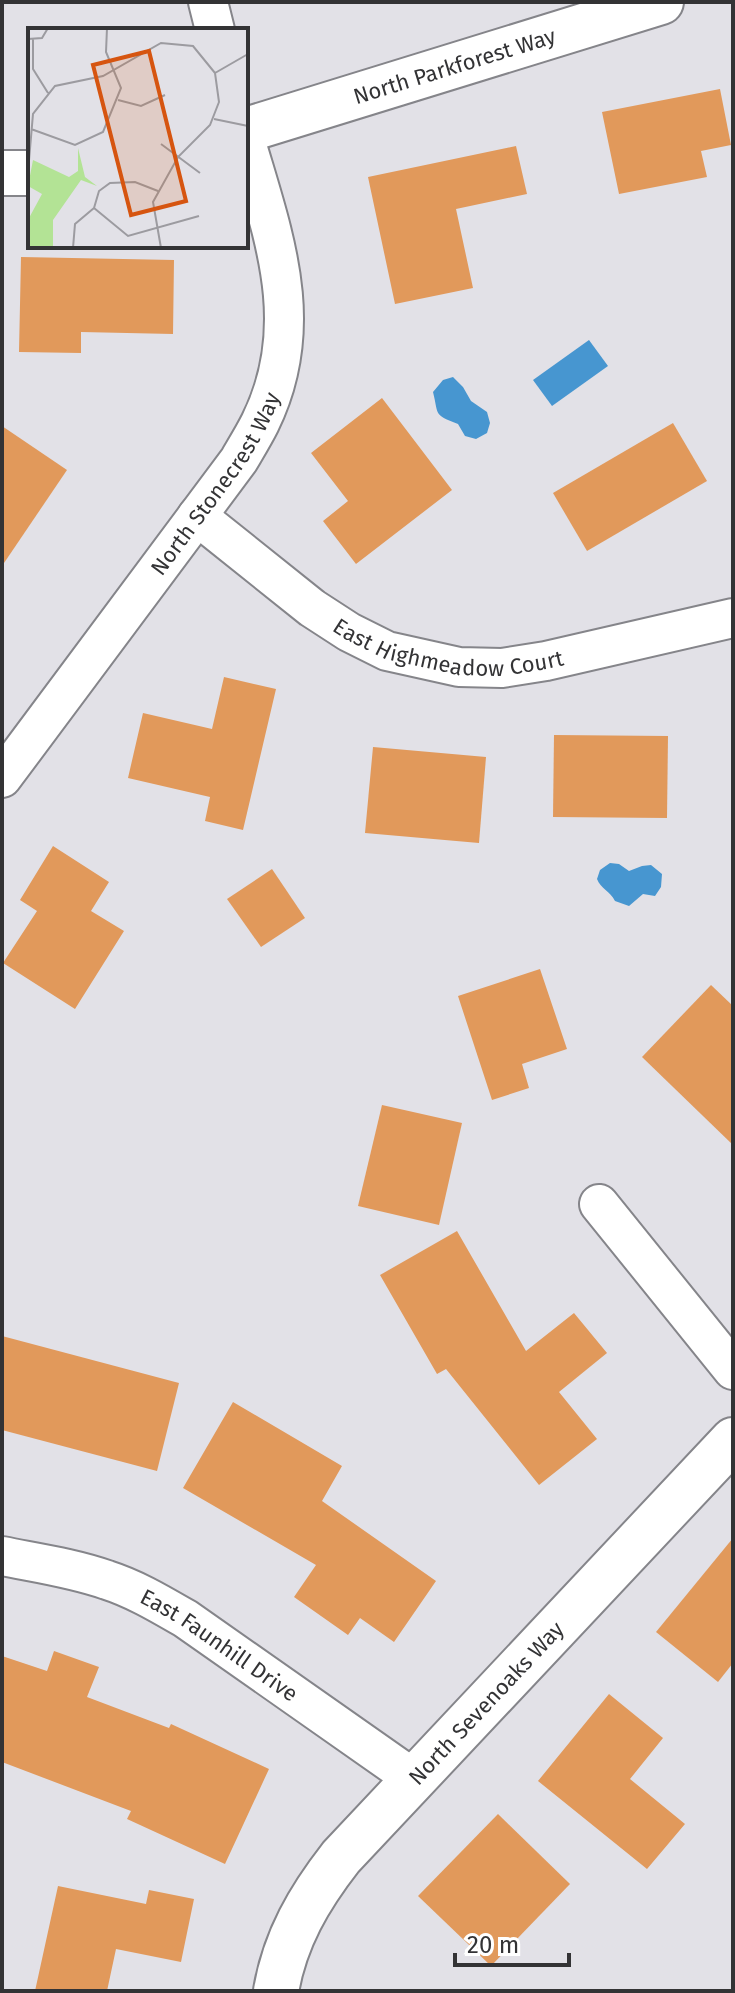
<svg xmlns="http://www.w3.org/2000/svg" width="735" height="1993" font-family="'Fira Sans',sans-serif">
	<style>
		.water { fill: #4796d0 }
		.building { fill: #e1995b }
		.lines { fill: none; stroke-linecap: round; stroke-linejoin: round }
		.street-casing { stroke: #85858a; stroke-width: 42 }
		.secondary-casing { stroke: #85858a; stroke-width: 48 }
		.street { stroke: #fff; stroke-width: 38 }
		.secondary { stroke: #fff; stroke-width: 44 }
		.labels { text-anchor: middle; stroke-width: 7; stroke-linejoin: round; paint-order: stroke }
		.street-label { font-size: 22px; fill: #333335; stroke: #fff }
		.inset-road { fill: none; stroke: #9c9ba0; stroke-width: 2 }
		.view { fill: #d65510; fill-opacity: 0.15; stroke: #d65510; stroke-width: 4 }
		.inset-edge { fill: none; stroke: #333335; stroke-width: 4 }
	</style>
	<rect width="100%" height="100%" fill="#e2e1e7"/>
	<!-- water -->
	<g class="water">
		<path d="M589 340 608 366 552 406 533 380Z"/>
		<path d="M453 377 463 387 471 401 487 412 490 423 487 433 476 439 465 436 458 424C433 414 439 416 433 392L443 380Z"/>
		<path d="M610 863 619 864 629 871 642 866 651 865 662 874 661 887 655 896 643 894 629 906 615 901C610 891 601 889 597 879L600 870Z"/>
	</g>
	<!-- building -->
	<g class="building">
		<path d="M720 89 731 145 701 151 707 177 619 194 602 112Z"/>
		<path d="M516 146 527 194 456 209 473 288 395 304 368 177Z"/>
		<path d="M21 257 174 260 173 334 81 332V353L19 352Z"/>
		<path d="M382 398 452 490 356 564 323 521 348 501 311 453Z"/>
		<path d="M673 423 707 481 587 551 553 493Z"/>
		<path d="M2 426 67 470 2 566Z"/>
		<path d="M224 677 276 689 243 830 205 821 210 797 128 778 143 713 212 729Z"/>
		<path d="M554 735 668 736 667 818 553 817Z"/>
		<path d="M373 747 486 757 479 843 365 833Z"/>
		<path d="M53 846 109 882 91 911 124 931 75 1009 3 963 37 911 20 900Z"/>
		<path d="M272 869 305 918 261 947 227 899Z"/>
		<path d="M540 969 567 1049 522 1064 529 1088 492 1100 458 996Z"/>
		<path d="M711 985 733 1006V1145L642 1057Z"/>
		<path d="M382 1105 462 1123 439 1225 358 1206Z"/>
		<path d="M457 1231 526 1351 574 1313 607 1353 559 1392 597 1439 539 1485 446 1369 437 1374 380 1275Z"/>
		<path d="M2 1336 179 1383 157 1471 2 1430Z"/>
		<path d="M233 1402 342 1466 322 1501 436 1581 394 1642 360 1618 348 1635 294 1597 316 1565 183 1488Z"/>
		<path d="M733 1538V1663L718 1682 656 1632Z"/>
		<path d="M54 1651 99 1667 87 1697 169 1728 171 1724 269 1769 225 1864 127 1819 131 1811 2 1762V1656L47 1671Z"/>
		<path d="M609 1694 663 1738 630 1779 685 1824 647 1869 538 1781Z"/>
		<path d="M498 1814 570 1884 491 1966 418 1896Z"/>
		<path d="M58 1886 146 1904 149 1890 194 1899 181 1962 116 1949 107 1991H35Z"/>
	</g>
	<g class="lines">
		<!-- street casing -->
		<g class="street-casing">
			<g id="street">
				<path d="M208 2 215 30"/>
				<path id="s1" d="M197 516 312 608 349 632 387 651 459 667 502 668 546 661 733 618"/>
				<path id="s2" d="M2 778 239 460C246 448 254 435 260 423 308 326 274 237 246 142"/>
				<path d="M599 1204 733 1370"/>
				<path id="s3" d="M2 1556C37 1563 73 1568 107 1580 135 1589 160 1604 186 1619L414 1779"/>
			</g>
		</g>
		<!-- secondary casing -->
		<g class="secondary-casing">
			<g id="secondary">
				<path id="s4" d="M246 130 661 2"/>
				<path d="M2 173H30"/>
				<path id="s5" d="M276 1991C285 1939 309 1898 341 1857L733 1440"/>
			</g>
		</g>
		<!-- street -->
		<use href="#street" class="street"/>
		<!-- secondary -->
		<use href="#secondary" class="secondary"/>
	</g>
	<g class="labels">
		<!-- street labels -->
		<g class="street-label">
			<text dy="8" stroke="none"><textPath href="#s4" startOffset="218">North Parkforest Way</textPath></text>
			<text dy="8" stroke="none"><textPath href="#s2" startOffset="364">North Stonecrest Way</textPath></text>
			<text dy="8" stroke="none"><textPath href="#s1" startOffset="294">East Highmeadow Court</textPath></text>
			<text dy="8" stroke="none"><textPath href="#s3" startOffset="238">East Faunhill Drive</textPath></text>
			<text dy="8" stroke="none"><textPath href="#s5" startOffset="362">North Sevenoaks Way</textPath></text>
		</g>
	</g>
	<!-- overview -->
	<g transform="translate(28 28)">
		<rect width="220" height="220" fill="#e2e1e7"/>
		<path d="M50 120 57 149 69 158 53 152 25 192V220H2L1 190 14 166 0 158 5 132 41 149 50 143Z" fill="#b3e395"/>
		<path class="inset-road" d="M0 11 14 10 20 0M5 11V41L20 65M187 45 220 26M90 72 113 78 137 67M186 91 220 98M3 101 47 117 75 104 93 60 78 24 79 0M133 116 172 145M0 144 5 86 27 58 75 48 133 15 165 18 187 45 191 74 182 97 150 129 125 174 133 220M66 180 100 208 171 188M66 180 71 163 82 155 107 154 130 163M45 220 47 196 66 180"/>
		<path class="view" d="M121 23 158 173 103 187 65 37Z"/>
		<rect width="220" height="220" class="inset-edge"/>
	</g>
	<!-- border -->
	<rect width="735" height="1993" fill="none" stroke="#333335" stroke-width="8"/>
	<!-- scale -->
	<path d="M455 1953v12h114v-12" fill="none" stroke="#333335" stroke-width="4"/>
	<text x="467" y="1953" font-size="24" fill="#333335" stroke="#ffffff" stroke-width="6" paint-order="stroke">20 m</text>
</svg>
